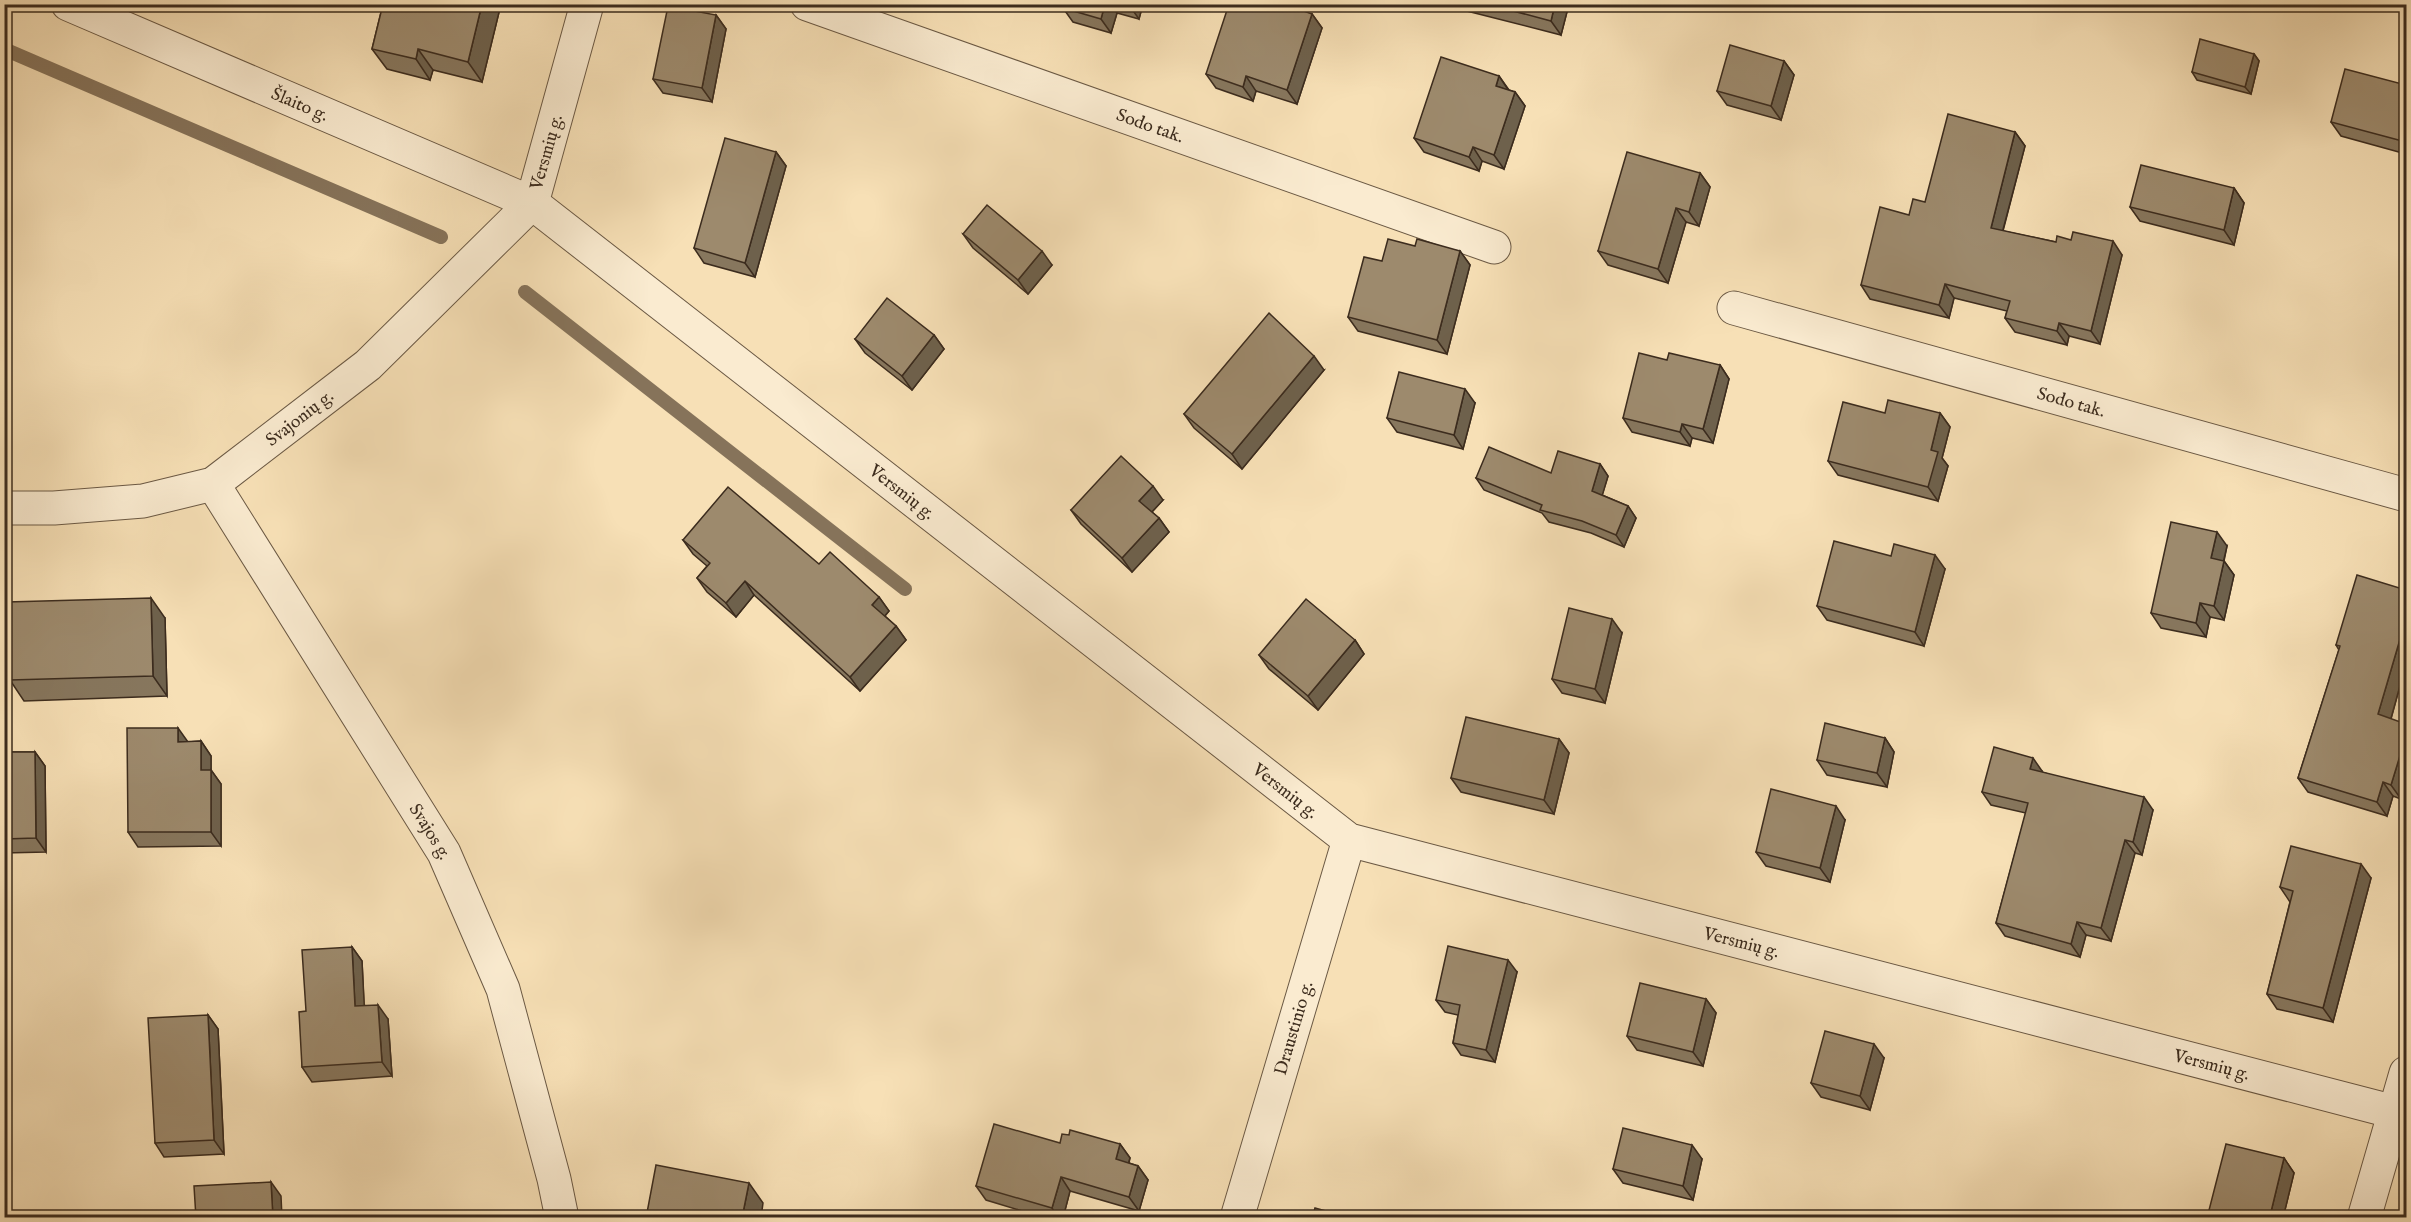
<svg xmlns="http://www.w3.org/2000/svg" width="2411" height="1222" font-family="'IM FELL English',serif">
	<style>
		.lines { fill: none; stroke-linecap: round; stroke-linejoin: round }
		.stream { stroke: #86735a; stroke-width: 14 }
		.minor-casing { stroke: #6b5944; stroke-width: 35 }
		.minor { stroke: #faebd0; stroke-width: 33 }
		.wall { fill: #87775e; stroke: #3c2c1e; stroke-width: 1.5 }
		.shaded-wall { fill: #6e614c; stroke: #3c2c1e; stroke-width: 1.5 }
		.building { fill: #9d8a6d; stroke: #3c2c1e; stroke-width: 1.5 }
		.labels { text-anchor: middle; stroke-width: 6; stroke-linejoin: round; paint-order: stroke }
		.street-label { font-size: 18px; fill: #3c2c1e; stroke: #faebd0 }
	</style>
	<rect width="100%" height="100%" fill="#f7e0b6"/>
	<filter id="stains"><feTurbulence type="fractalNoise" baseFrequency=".00333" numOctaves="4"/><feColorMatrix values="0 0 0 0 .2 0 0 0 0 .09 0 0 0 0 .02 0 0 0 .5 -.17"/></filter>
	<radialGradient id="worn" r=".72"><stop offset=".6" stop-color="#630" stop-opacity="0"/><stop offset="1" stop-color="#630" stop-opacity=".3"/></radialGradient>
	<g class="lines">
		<!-- stream -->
		<g class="stream">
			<path d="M4 49 441 237"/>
			<path d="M525 292 905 589"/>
		</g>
		<!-- minor casing -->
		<g class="minor-casing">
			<g id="minor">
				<path id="s1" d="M587 4 532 203 1349 840 2406 1115"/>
				<path id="s2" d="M807 4 1494 247"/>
				<path id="s3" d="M1734 308 2406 495"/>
				<path id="s4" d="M213 484 444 853 503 989 554 1179 562 1218"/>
				<path id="s5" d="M4 508H54L143 501 213 484 368 365 532 203 68 4"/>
				<path id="s6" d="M1237 1218 1349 840"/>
				<path d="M2364 1218 2406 1073"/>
			</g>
		</g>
		<!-- minor -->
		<use href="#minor" class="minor"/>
	</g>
	<!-- wall -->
	<g class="wall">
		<path d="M383 4H501L482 82 433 70 430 80 387 69 372 49Z"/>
		<path d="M1064 4H1143L1139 19 1117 13 1111 33 1073 22 1063 8Z"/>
		<path d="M1455 4H1569L1561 35 1459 9Z"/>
		<path d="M1312 14 1322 28 1297 104 1256 91 1253 101 1216 88 1206 74Z"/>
		<path d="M716 15 726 29 712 102 663 93 653 79Z"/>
		<path d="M2254 54 2259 61 2251 94 2197 80 2192 72Z"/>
		<path d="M1784 61 1794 75 1781 120 1727 105 1717 91Z"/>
		<path d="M1499 76 1509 90 1515 92 1525 106 1504 169 1482 161 1479 171 1424 152 1414 138Z"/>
		<path d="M2406 85V154L2341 136 2331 122Z"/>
		<path d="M2015 132 2025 146 2003 231 2056 242 2122 255 2100 344 2069 336 2067 345 2015 332 2005 318 2007 311 1954 298 1949 318 1870 299 1861 285 1925 202Z"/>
		<path d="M776 152 786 166 755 277 704 263 694 248Z"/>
		<path d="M1700 173 1710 187 1699 226 1686 222 1668 283 1608 265 1598 251Z"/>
		<path d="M2234 188 2244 203 2234 245 2140 221 2130 207Z"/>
		<path d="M963 234 1052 265 1028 294 973 248Z"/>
		<path d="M1415 246 1460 251 1470 265 1447 354 1358 331 1348 317Z"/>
		<path d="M934 335 944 349 912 390 865 353 855 339Z"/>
		<path d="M1720 365 1729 379 1713 443 1692 438 1690 446 1632 432 1623 418Z"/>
		<path d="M1324 370 1242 469 1194 428 1184 414Z"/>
		<path d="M1475 403 1463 449 1397 432 1387 418Z"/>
		<path d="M1885 413H1940L1950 427 1942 458 1948 466 1938 501 1838 475 1828 461Z"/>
		<path d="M1600 464 1608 476 1602 495 1628 506 1636 518 1624 547 1591 533 1549 522 1542 513 1484 490 1476 478 1551 473Z"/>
		<path d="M1163 500 1152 512 1159 518 1169 532 1132 572 1081 524 1071 510Z"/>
		<path d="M683 540 819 564 879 597 889 611 885 616 896 626 906 640 860 691 754 595 736 617 707 592 697 578 707 566 693 554Z"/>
		<path d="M2227 546 2224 561 2234 575 2224 620 2210 617 2206 637 2161 628 2151 613Z"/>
		<path d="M1945 569 1924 646 1827 620 1817 606Z"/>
		<path d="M2406 590V664L2391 719 2401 799 2393 796 2387 816 2308 792 2298 778 2339 650 2336 645Z"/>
		<path d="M165 618 167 696 24 701 10 680Z"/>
		<path d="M1622 633 1605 703 1562 693 1552 679Z"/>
		<path d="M1355 640 1364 654 1318 710 1269 669 1259 655Z"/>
		<path d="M1885 738 1894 752 1887 787 1827 775 1817 760Z"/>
		<path d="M1559 739 1569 753 1554 814 1461 792 1451 778Z"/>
		<path d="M201 741 211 756V770L221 784V846L138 847 128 832 188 742Z"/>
		<path d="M4 752H35L45 766 46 852 4 853Z"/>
		<path d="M2042 771V772L2153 810 2142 855 2135 853 2111 941 2086 935 2080 957 2005 936 1996 923 2026 813 1991 805 1982 792Z"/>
		<path d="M1845 820 1830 882 1766 866 1756 852Z"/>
		<path d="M2371 878 2333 1022 2277 1009 2267 994 2290 902 2280 887Z"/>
		<path d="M352 947 362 961 364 1005 388 1019 392 1076 312 1082 302 1067 306 1011Z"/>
		<path d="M1517 972 1495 1062 1461 1055 1453 1043 1458 1015 1445 1012 1436 1000Z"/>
		<path d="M1706 999 1716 1013 1703 1066 1637 1050 1627 1036Z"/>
		<path d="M208 1015 218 1029 224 1154 164 1157 155 1143Z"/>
		<path d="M1884 1058 1870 1110 1821 1097 1811 1083Z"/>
		<path d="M1060 1143 1120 1144 1130 1158 1129 1163 1138 1166 1148 1180 1139 1211 1070 1191 1063 1218H1045L986 1200 976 1186Z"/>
		<path d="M2284 1158 2294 1173 2283 1218H2207Z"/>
		<path d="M1702 1159 1693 1200 1623 1183 1613 1169Z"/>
	</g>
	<!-- shaded-wall -->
	<g class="shaded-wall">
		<path d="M482 4H501L482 82 468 62Z"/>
		<path d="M1105 4H1111L1117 13 1111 33 1101 19Z"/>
		<path d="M1129 4H1143L1139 19 1129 5Z"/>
		<path d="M1555 4H1569L1561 35 1551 21Z"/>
		<path d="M1312 14 1322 28 1297 104 1287 90Z"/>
		<path d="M716 15 726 29 712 102 702 88Z"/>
		<path d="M418 49 433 70 430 80 416 59Z"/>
		<path d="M2254 54 2259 61 2251 94 2245 87Z"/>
		<path d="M1784 61 1794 75 1781 120 1771 106Z"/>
		<path d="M1246 76 1256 91 1253 101 1243 87Z"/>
		<path d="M1499 76 1509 91 1496 86Z"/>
		<path d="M1515 92 1525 106 1504 169 1494 155Z"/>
		<path d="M2015 132 2025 146 2000 241 1991 228Z"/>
		<path d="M1473 147 1482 161 1479 171 1469 157Z"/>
		<path d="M776 152 786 166 755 277 745 263Z"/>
		<path d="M1700 173 1710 187 1699 226 1689 212Z"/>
		<path d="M2234 188 2244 203 2234 245 2224 230Z"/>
		<path d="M1676 208 1686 222 1668 283 1658 269Z"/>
		<path d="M2113 241 2122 255 2100 344 2091 331Z"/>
		<path d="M1042 251 1052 265 1028 294 1018 280Z"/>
		<path d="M1460 251 1470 265 1447 354 1437 340Z"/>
		<path d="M1945 284 1954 298 1949 318 1939 305Z"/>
		<path d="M2059 323 2069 336 2067 345 2057 331Z"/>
		<path d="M934 335 944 349 912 390 902 376Z"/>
		<path d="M1314 356 1324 370 1242 469 1232 454Z"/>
		<path d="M1720 365 1729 379 1713 443 1703 429Z"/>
		<path d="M1465 389 1475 403 1463 449 1454 435Z"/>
		<path d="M1940 413 1950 427 1942 458 1948 466 1938 501 1928 487 1931 450Z"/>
		<path d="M1682 424 1692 438 1690 446 1680 432Z"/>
		<path d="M1600 464 1608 476 1600 503 1592 491Z"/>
		<path d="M1153 486 1163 500 1149 515 1139 501Z"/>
		<path d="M1628 506 1636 518 1624 547 1616 535Z"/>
		<path d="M1159 518 1169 532 1132 572 1122 558Z"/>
		<path d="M2217 532 2227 546 2221 572 2211 558Z"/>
		<path d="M1935 555 1945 569 1924 646 1915 632Z"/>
		<path d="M2224 561 2234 575 2224 620 2214 606Z"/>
		<path d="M745 581 754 595 736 617 726 603Z"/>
		<path d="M879 597 889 611 882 619 872 605Z"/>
		<path d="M151 598 165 618 167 696 153 676Z"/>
		<path d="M2200 603 2210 617 2206 637 2196 623Z"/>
		<path d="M1612 619 1622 633 1605 703 1595 689Z"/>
		<path d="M896 626 906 640 860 691 850 677Z"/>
		<path d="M2403 629 2406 634V664L2388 729 2378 714Z"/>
		<path d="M1355 640 1364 654 1318 710 1308 696Z"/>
		<path d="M178 728 188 742H178Z"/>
		<path d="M2406 736V782L2401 799 2391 785Z"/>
		<path d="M1885 738 1894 752 1887 787 1877 773Z"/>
		<path d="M1559 739 1569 753 1554 814 1544 800Z"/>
		<path d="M201 741 211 756V784L201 770Z"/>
		<path d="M35 752 45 766 46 852 36 838Z"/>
		<path d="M2033 758 2042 771 2039 782 2030 769Z"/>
		<path d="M211 770 221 784V846L211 832Z"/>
		<path d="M2383 782 2393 796 2387 816 2377 802Z"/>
		<path d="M2144 797 2153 810 2142 855 2133 842Z"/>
		<path d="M1836 806 1845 820 1830 882 1820 868Z"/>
		<path d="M2125 840 2135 853 2111 941 2101 928Z"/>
		<path d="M2361 864 2371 878 2333 1022 2323 1008Z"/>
		<path d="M2077 922 2086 935 2080 957 2071 944Z"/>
		<path d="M352 947 362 961 365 1020 355 1006Z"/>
		<path d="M1508 960 1517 972 1495 1062 1486 1050Z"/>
		<path d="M1706 999 1716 1013 1703 1066 1693 1052Z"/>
		<path d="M378 1005 388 1019 392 1076 382 1062Z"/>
		<path d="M208 1015 218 1029 224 1154 214 1140Z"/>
		<path d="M1874 1044 1884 1058 1870 1110 1860 1096Z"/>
		<path d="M1120 1144 1130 1158 1125 1173 1116 1159Z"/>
		<path d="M1692 1145 1702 1159 1693 1200 1683 1186Z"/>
		<path d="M2284 1158 2294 1173 2283 1218H2271L2270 1216Z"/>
		<path d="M1138 1166 1148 1180 1139 1211 1129 1197Z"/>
		<path d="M1061 1177 1070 1191 1063 1218H1058L1052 1208Z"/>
		<path d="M271 1182 281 1196 282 1218H273Z"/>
		<path d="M749 1183 763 1203 761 1218H742Z"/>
		<path d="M2250 1211 2255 1218H2248Z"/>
	</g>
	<!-- building -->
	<g class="building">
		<path d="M383 4H482L468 62 418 49 416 59 372 49Z"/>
		<path d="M1064 4H1105L1101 19 1063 8Z"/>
		<path d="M1229 4H1285L1312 14 1287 90 1246 76 1243 87 1206 74Z"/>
		<path d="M1487 4H1555L1551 21Z"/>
		<path d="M668 6 716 15 702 88 653 79Z"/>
		<path d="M2200 39 2254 54 2245 87 2192 72Z"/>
		<path d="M1730 45 1784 61 1771 106 1717 91Z"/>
		<path d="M1441 57 1499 76 1496 86 1515 92 1494 155 1473 147 1469 157 1414 138Z"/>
		<path d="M2345 69 2406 85V142L2331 122Z"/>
		<path d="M1948 114 2015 132 1991 228 2056 242 2057 236 2071 240 2073 232 2113 241 2091 331 2059 323 2057 331 2005 318 2010 301 1945 284 1939 305 1861 285 1880 207 1909 215 1913 199 1925 202Z"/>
		<path d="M725 138 776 152 745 263 694 248Z"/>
		<path d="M1627 152 1700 173 1689 212 1676 208 1658 269 1598 251Z"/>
		<path d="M2141 165 2234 188 2224 230 2130 207Z"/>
		<path d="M987 205 1042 251 1018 280 963 234Z"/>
		<path d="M1388 239 1415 246 1417 239 1460 251 1437 340 1348 317 1364 257 1382 261Z"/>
		<path d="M887 298 934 335 902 376 855 339Z"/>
		<path d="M1269 313 1314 356 1232 454 1184 414Z"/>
		<path d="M1639 353 1667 360 1669 353 1720 365 1703 429 1682 424 1680 432 1623 418Z"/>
		<path d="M1399 372 1465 389 1454 435 1387 418Z"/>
		<path d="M1888 400 1940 413 1931 450 1938 452 1928 487 1828 461 1843 402 1885 413Z"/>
		<path d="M1489 447 1551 473 1558 451 1600 464 1592 491 1628 506 1616 535 1582 521 1540 510 1542 505 1476 478Z"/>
		<path d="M1121 456 1153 486 1139 501 1159 518 1122 558 1071 510Z"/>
		<path d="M728 487 819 564 830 552 879 597 872 605 896 626 850 677 745 581 726 603 697 578 710 563 683 540Z"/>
		<path d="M2171 522 2217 532 2211 558 2224 561 2214 606 2200 603 2196 623 2151 613Z"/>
		<path d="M1834 541 1891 556 1894 544 1935 555 1915 632 1817 606Z"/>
		<path d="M2357 575 2406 590V630L2403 629 2378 714 2406 724V736L2391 785 2383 782 2377 802 2298 778 2340 646 2336 645Z"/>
		<path d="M151 598 153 676 10 680 7 602Z"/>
		<path d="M1306 599 1355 640 1308 696 1259 655Z"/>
		<path d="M1569 608 1612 619 1595 689 1552 679Z"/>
		<path d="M1466 717 1559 739 1544 800 1451 778Z"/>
		<path d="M1825 723 1885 738 1877 773 1817 760Z"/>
		<path d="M127 728H178V742L201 741V770H211V832H128Z"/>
		<path d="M1994 747 2033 758 2030 769 2144 797 2133 842 2125 840 2101 928 2077 922 2071 944 1996 923 2028 803 1982 792Z"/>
		<path d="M4 752H35L36 838 4 839Z"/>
		<path d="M1771 789 1836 806 1820 868 1756 852Z"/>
		<path d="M2291 846 2361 864 2323 1008 2267 994 2293 891 2280 887Z"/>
		<path d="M1448 946 1508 960 1486 1050 1453 1043 1460 1005 1436 1000Z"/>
		<path d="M352 947 355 1006 378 1005 382 1062 302 1067 299 1012 306 1011 302 950Z"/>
		<path d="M1640 983 1706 999 1693 1052 1627 1036Z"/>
		<path d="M208 1015 214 1140 155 1143 148 1018Z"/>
		<path d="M1825 1031 1874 1044 1860 1096 1811 1083Z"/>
		<path d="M994 1124 1060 1143 1062 1134 1069 1135 1070 1130 1120 1144 1116 1159 1138 1166 1129 1197 1061 1177 1052 1208 976 1186Z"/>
		<path d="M1623 1128 1692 1145 1683 1186 1613 1169Z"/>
		<path d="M2226 1144 2284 1158 2270 1216 2250 1211 2248 1218H2207Z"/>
		<path d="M656 1165 749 1183 742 1218H646Z"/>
		<path d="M271 1182 273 1218H196L194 1186Z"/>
		<path d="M1315 1208 1351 1218H1312Z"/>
	</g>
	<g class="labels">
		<!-- street labels -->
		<g class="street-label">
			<text transform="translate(300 104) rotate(23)" y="6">Šlaito g.</text>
			<text dy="6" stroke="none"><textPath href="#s2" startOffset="364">Sodo tak.</textPath></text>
			<text transform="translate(546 152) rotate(-74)" y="6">Versmių g.</text>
			<text dy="6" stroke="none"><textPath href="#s3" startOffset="350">Sodo tak.</textPath></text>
			<text dy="6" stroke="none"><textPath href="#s5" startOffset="320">Svajonių g.</textPath></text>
			<text dy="6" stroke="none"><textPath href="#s1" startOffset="676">Versmių g.</textPath></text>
			<text dy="6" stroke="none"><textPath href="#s1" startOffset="1162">Versmių g.</textPath></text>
			<text dy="6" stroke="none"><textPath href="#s4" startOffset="410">Svajos g.</textPath></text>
			<text dy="6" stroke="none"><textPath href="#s1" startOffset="1648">Versmių g.</textPath></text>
			<text dy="6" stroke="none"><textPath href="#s6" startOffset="198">Draustinio g.</textPath></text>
			<text dy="6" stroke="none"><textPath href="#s1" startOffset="2134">Versmių g.</textPath></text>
		</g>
	</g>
	<!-- margin -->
	<rect width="2411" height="1222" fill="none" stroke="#f7e0b6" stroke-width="24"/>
	<rect x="6" y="6" width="2399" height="1210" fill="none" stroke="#3c2c1e" stroke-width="3"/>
	<rect x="12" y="12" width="2387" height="1198" fill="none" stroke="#3c2c1e" stroke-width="1.5"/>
	<rect width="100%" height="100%" filter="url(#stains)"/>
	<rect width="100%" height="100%" fill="url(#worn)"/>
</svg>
